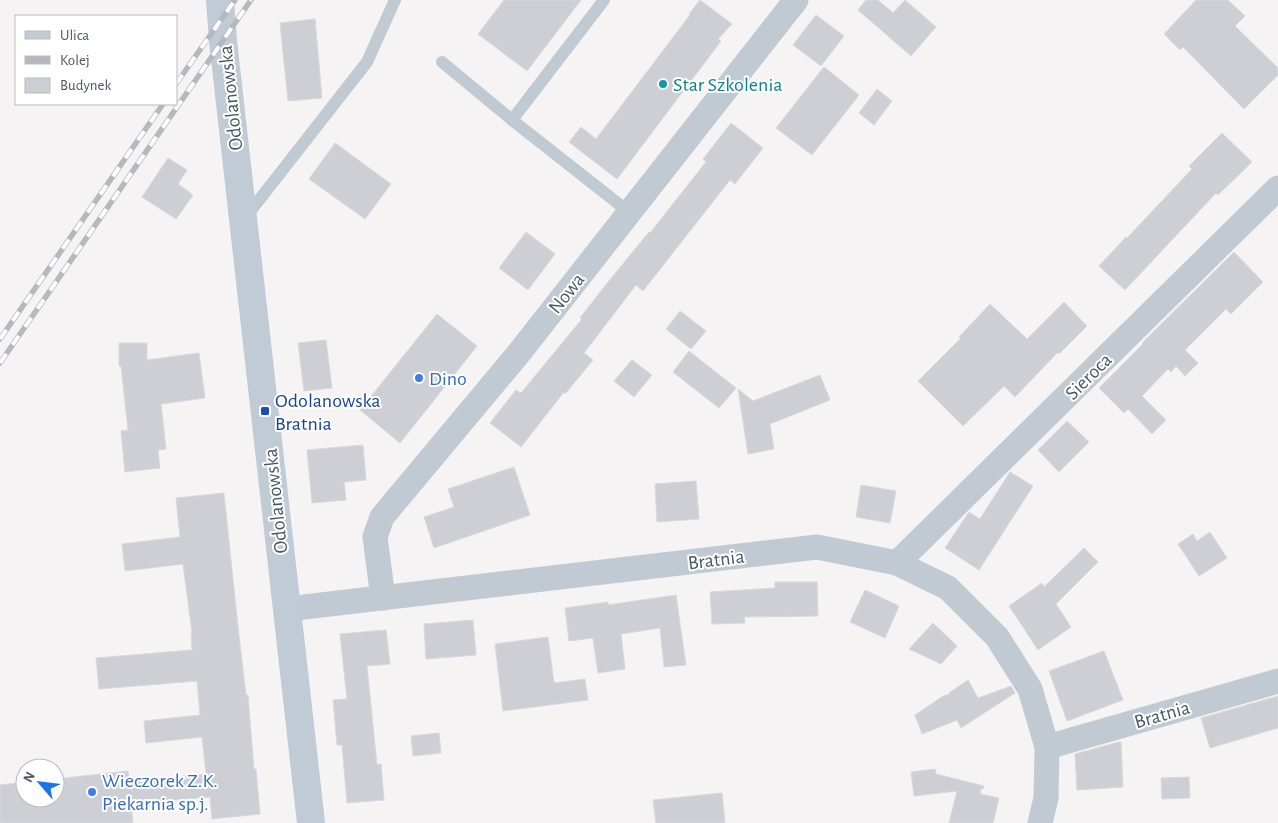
<svg xmlns="http://www.w3.org/2000/svg" width="1278" height="823" font-family="'Alegreya Sans',sans-serif">
	<style>
		.building { fill: #cdcfd5; stroke: #d7d9de }
		.lines { fill: none; stroke-linecap: round; stroke-linejoin: round }
		.lane { stroke: #c1cad2; stroke-width: 12 }
		.street { stroke: #c1cad2; stroke-width: 25 }
		.secondary { stroke: #c1cbd6; stroke-width: 28 }
		.rail-casing { stroke: #b5b8bd; stroke-width: 5.5 }
		.rail { stroke: #fff; stroke-width: 4; stroke-dasharray: 11; stroke-linecap: butt }
		.culture-dot { fill: #0f9aa8; stroke: #fff; stroke-width: 2 }
		.shop-dot { fill: #3f7fe0; stroke: #fff; stroke-width: 2 }
		.transit-dot { fill: #1a4fb4; stroke: #fff; stroke-width: 2 }
		.labels { text-anchor: middle; stroke-width: 4; stroke-linejoin: round; paint-order: stroke }
		.culture-label { font-size: 20px; fill: #0d838f; stroke: #fff; text-anchor: start }
		.street-label { font-size: 20px; fill: #4a5661; stroke: #fff }
		.shop-label { font-size: 20px; fill: #366cbe; stroke: #fff; text-anchor: start }
		.transit-label { font-size: 20px; fill: #164399; stroke: #fff; text-anchor: start }
	</style>
	<rect width="100%" height="100%" fill="#f5f3f3"/>
	<!-- building -->
	<g class="building">
		<path d="M504 0H581L527 71 478 34Z"/>
		<path d="M700 0 732 24 718 39 721 41 617 179 569 142 581 127 596 139 690 15 689 14Z"/>
		<path d="M866 0H878L893 13 905 0 936 27 911 56 858 10Z"/>
		<path d="M1196 0H1228L1245 16 1235 26 1278 68V75L1244 109 1183 47 1180 50 1164 34Z"/>
		<path d="M816 15 844 36 821 66 793 45Z"/>
		<path d="M315 19 322 98 288 101 280 23Z"/>
		<path d="M824 67 859 95 812 155 776 128Z"/>
		<path d="M877 89 892 101 874 125 859 113Z"/>
		<path d="M731 123 763 148 735 184 730 180 643 291 636 285 584 353 593 360 565 394 564 392 521 447 490 423 516 390 521 393 582 319 580 318 604 287 649 232 650 233 706 162 703 159Z"/>
		<path d="M1222 133 1252 162 1218 195 1216 193 1125 290 1099 266 1126 237 1127 238 1192 169 1189 166Z"/>
		<path d="M335 143 391 184 365 219 309 179Z"/>
		<path d="M168 158 187 170 178 184 193 195 176 219 142 197Z"/>
		<path d="M526 232 555 254 528 290 499 268Z"/>
		<path d="M1234 252 1263 282 1231 314 1226 309 1185 350 1198 363 1185 376 1176 366 1171 372 1168 369 1142 396 1166 420 1152 434 1128 409 1124 413 1099 388 1143 344 1142 343Z"/>
		<path d="M1064 302 1087 326 1059 354 1058 352 1015 397 1004 386 963 426 918 381 961 338 959 337 990 304 1027 339Z"/>
		<path d="M680 311 706 331 691 349 666 329Z"/>
		<path d="M437 314 477 346 400 443 360 410Z"/>
		<path d="M326 340 332 388 304 391 298 343Z"/>
		<path d="M119 343H147V360L199 353 205 398 161 404 166 449 158 450 160 468 125 472 121 431 128 430 121 366H119Z"/>
		<path d="M689 351 736 388 719 408 673 372Z"/>
		<path d="M632 360 652 375 634 397 614 381Z"/>
		<path d="M820 375 830 400 770 424 774 449 748 454 738 389 753 401Z"/>
		<path d="M1067 421 1089 442 1059 472 1038 450Z"/>
		<path d="M363 445 366 480 344 482 346 500 312 503 307 450Z"/>
		<path d="M514 467 530 515 434 548 424 517 454 507 448 489Z"/>
		<path d="M1010 472 1033 486 979 570 945 548 969 512 980 519Z"/>
		<path d="M696 481 699 519 657 522 655 484Z"/>
		<path d="M861 485 896 491 890 523 856 517Z"/>
		<path d="M224 493 238 627 246 695H248L254 769H256L260 814 212 819 210 797 131 804 133 823H0V785L25 782V798H55V779L128 771 129 781 206 774 202 737 146 743 144 721 200 715 197 681 99 689 96 658 192 650 191 633H192L183 564 125 571 122 544 180 537 176 498Z"/>
		<path d="M1210 532 1227 558 1199 576 1178 544 1193 534 1197 541Z"/>
		<path d="M1084 548 1098 562 1056 604 1071 627 1038 650 1009 606 1042 583 1044 587Z"/>
		<path d="M775 582H817L818 616 744 617 745 623 712 624 710 592 775 588Z"/>
		<path d="M865 590 899 606 885 638 850 622Z"/>
		<path d="M676 595 686 665 664 667 660 628 621 634 625 669 598 673 593 638 569 641 565 608 608 602V605Z"/>
		<path d="M473 620 476 655 426 659 424 624Z"/>
		<path d="M933 623 957 646 941 664 909 649Z"/>
		<path d="M386 630 390 664 367 666 377 765 381 764 384 800 347 803 342 745H337L333 700 347 699 340 634Z"/>
		<path d="M548 637 554 683 585 679 588 700 503 711 495 644Z"/>
		<path d="M1104 651 1123 700 1067 721 1049 671Z"/>
		<path d="M968 680 978 698 1011 686 1015 693 961 728 957 720 922 734 915 715 943 696 950 694 949 693Z"/>
		<path d="M1278 696V728L1210 748 1201 718Z"/>
		<path d="M439 733 441 753 413 756 411 736Z"/>
		<path d="M1121 742 1123 787 1077 790 1075 754 1115 743Z"/>
		<path d="M935 769 936 774 984 786V788L981 789 980 794 999 798 993 823H949L957 791 914 796 911 772Z"/>
		<path d="M1189 777 1190 798 1162 799 1161 778Z"/>
		<path d="M722 793 725 823H656L653 800Z"/>
	</g>
	<g class="lines">
		<!-- lane -->
		<g class="lane">
			<path d="M442 62 512 120 629 212"/>
			<path d="M512 120 604 0"/>
			<path d="M245 218 367 62 395 0"/>
		</g>
		<!-- street -->
		<g class="street">
			<path d="M897 563 1278 188"/>
			<path d="M383 598 375 537 382 517 519 353 796 0"/>
			<path d="M287 609 817 547 897 563 948 588 997 637 1030 689 1047 747 1046 798 1040 823"/>
			<path d="M1047 747 1278 681"/>
		</g>
		<!-- secondary -->
		<path class="secondary" d="M220 0 223 41 311 823"/>
		<!-- rail casing -->
		<g class="rail-casing">
			<g id="rail">
				<path d="M176 84 235 0"/>
				<path d="M0 339 163 104"/>
				<path d="M0 363 251 0"/>
			</g>
		</g>
		<!-- rail -->
		<use href="#rail" class="rail"/>
	</g>
	<!-- markers -->
	<circle class="culture-dot" cx="663" cy="84" r="5"/>
	<g class="shop-dot">
		<circle cx="419" cy="378" r="5"/>
		<circle cx="92" cy="792" r="5"/>
	</g>
	<rect class="transit-dot" x="260" y="406" width="10" height="10" rx="2.5"/>
	<g class="labels">
		<!-- culture labels -->
		<g class="culture-label">
			<text x="673" y="91">Star Szkolenia</text>
		</g>
		<!-- street labels -->
		<g class="street-label">
			<text transform="translate(230 98) rotate(-96)" y="7">Odolanowska</text>
			<text transform="translate(566 293) rotate(-52)" y="7">Nowa</text>
			<text transform="translate(1088 376) rotate(-45)" y="7">Sieroca</text>
			<text transform="translate(275 501) rotate(-96)" y="7">Odolanowska</text>
			<text transform="translate(716 559) rotate(-7)" y="7">Bratnia</text>
			<text transform="translate(1162 714) rotate(-16)" y="7">Bratnia</text>
		</g>
		<!-- shop labels -->
		<g class="shop-label">
			<text x="429" y="385">Dino</text>
			<text x="102" y="787">Wieczorek Z.K.<tspan x="102" dy="23">Piekarnia sp.j.</tspan></text>
		</g>
		<!-- transit labels -->
		<g class="transit-label">
			<text x="275" y="407">Odolanowska<tspan x="275" dy="23">Bratnia</tspan></text>
		</g>
	</g>
	<!-- legend -->
	<rect x="15" y="15" width="162" height="90" fill="#ffffff" stroke="#b7bbc0"/>
	<rect x="25" y="31" width="25" height="8" fill="#c1cbd6" stroke="#b7bbc0"/>
	<text x="60" y="40" font-size="15" fill="#4a5661">Ulica</text>
	<rect x="25" y="56" width="25" height="8" fill="#b5b8bd" stroke="#b7bbc0"/>
	<text x="60" y="65" font-size="15" fill="#4a5661">Kolej</text>
	<rect x="25" y="78" width="25" height="15" fill="#cdcfd5" stroke="#b7bbc0"/>
	<text x="60" y="90" font-size="15" fill="#4a5661">Budynek</text>
	<!-- north arrow -->
	<g transform="translate(40 783) rotate(298)"><circle r="24" fill="#ffffff" stroke="#b7bbc0"/>
	<path d="M0-4L9 19L0 12L-9 19Z" fill="#1a73e8"/>
	<text y="-8" font-size="14" font-weight="bold" text-anchor="middle" fill="#4a5661">N</text>
	</g>
</svg>
